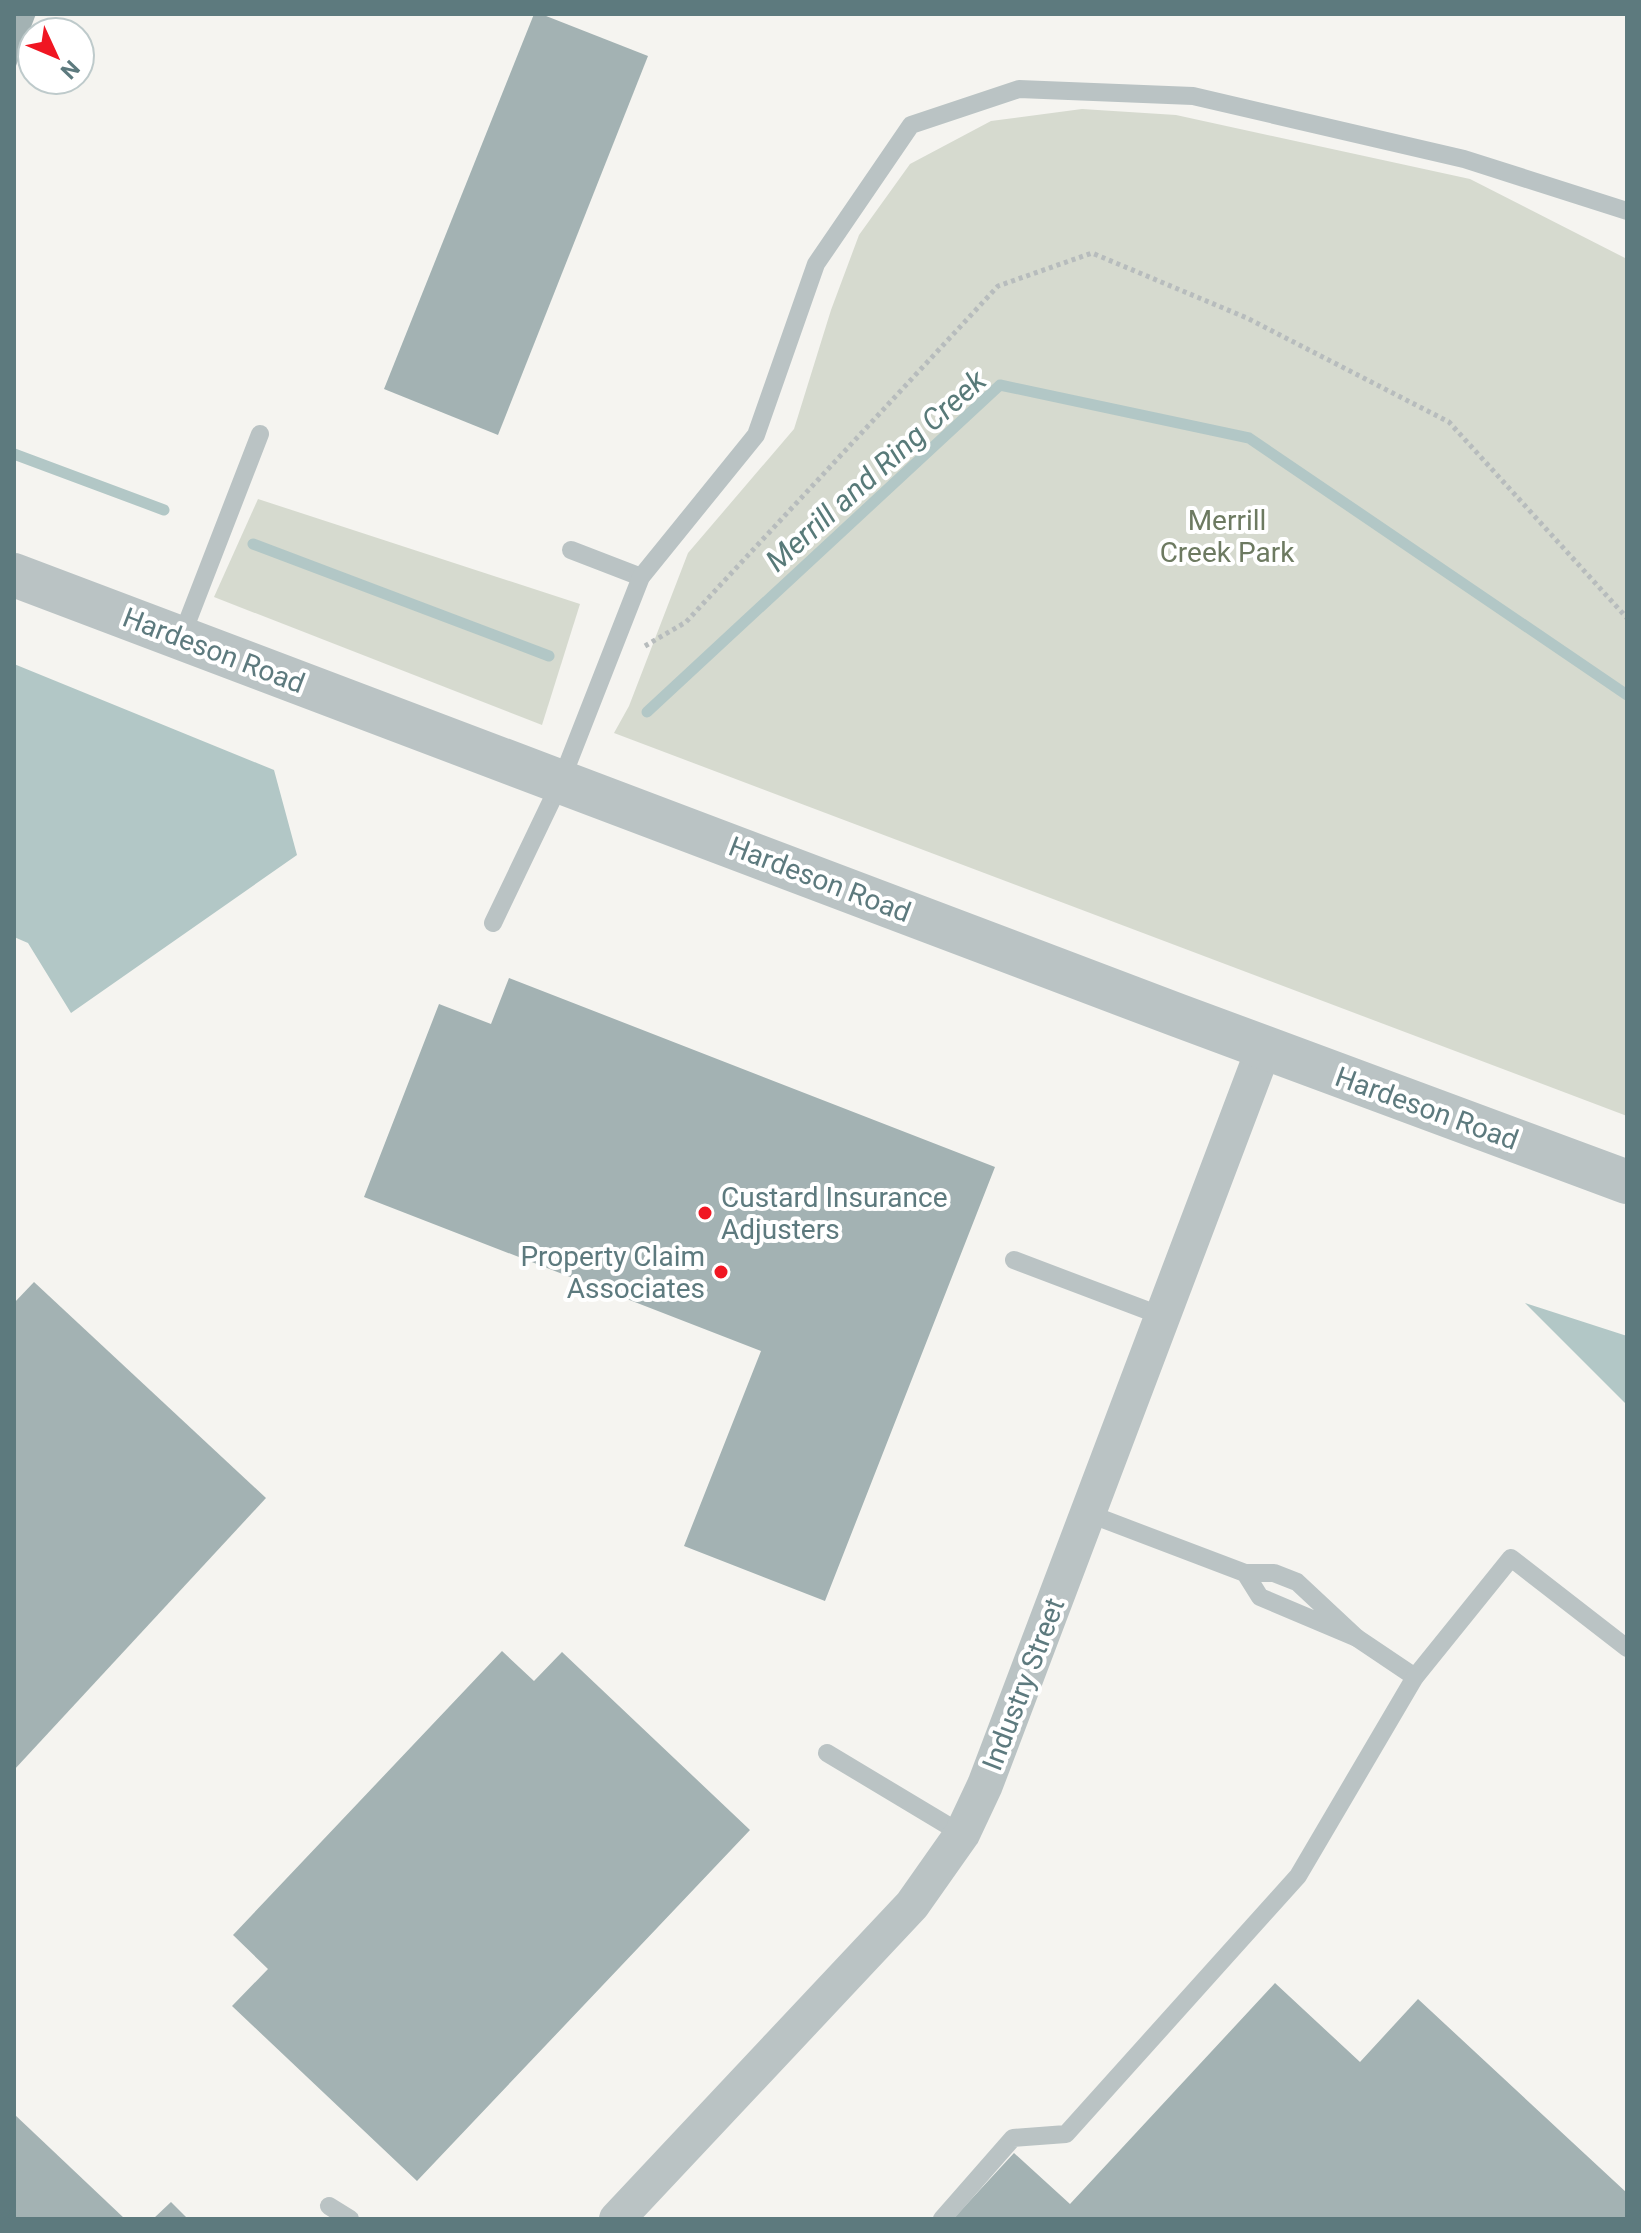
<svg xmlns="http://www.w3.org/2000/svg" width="1641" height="2233" font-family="Roboto,sans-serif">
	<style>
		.green { fill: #d6dacf }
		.water { fill: #b2c7c6 }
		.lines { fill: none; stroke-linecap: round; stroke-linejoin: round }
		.stream { stroke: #b2c7c6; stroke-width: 11 }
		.building { fill: #a3b2b3 }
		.path { stroke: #b7bcbd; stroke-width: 5; stroke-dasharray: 4 4; stroke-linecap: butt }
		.service { stroke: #bac3c4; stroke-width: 18 }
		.minor { stroke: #bac3c4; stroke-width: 36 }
		.tertiary { stroke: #bac3c4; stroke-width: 44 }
		.poi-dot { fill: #f01622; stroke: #fff; stroke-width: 3 }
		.labels { text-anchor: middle; stroke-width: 8; stroke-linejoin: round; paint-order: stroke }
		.park-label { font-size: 28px; fill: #6d7a61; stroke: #fff }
		.street-label { font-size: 28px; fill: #5d7a7e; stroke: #fff }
		.poi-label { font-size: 28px; fill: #5d7a7e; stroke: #fff; text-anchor: start }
		.water-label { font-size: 30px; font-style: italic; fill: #587a79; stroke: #fff }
	</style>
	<rect width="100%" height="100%" fill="#f5f4f0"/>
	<!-- green -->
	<g class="green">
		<path d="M1082 109 1176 115 1470 179 1627 259V1116L614 733 629 706 688 553 794 429 831 310 859 235 910 164 991 121Z"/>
		<path d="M258 499 580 604 542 725 214 597Z"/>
	</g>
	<!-- water -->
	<g class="water">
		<path d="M14 664 274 770 297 855 71 1013 28 943 14 937Z"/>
		<path d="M1525 1303 1627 1336V1405Z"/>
	</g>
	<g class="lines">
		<!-- stream -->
		<g class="stream">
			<path d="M14 454 164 510"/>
			<path d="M253 544 549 656"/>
			<path d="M647 712 1000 385 1249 438 1627 695"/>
		</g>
	</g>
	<!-- building -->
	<g class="building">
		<path d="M14 14H36L14 71Z"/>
		<path d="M534 14H541L648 56 498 435 384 389Z"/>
		<path d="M509 978 995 1167 825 1601 684 1546 761 1351 364 1197 439 1004 491 1024Z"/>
		<path d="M34 1282 266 1498 14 1770V1303Z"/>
		<path d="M502 1651 534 1681 562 1652 750 1830 417 2181 232 2006 268 1969 233 1935Z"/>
		<path d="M1275 1983 1360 2062 1418 1999 1627 2193V2219H953L1014 2153 1070 2204Z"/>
		<path d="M14 2114 125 2219H14Z"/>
		<path d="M171 2202 188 2219H153Z"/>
	</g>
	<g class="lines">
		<!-- path -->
		<path class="path" d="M645 646 686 622 998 286 1092 253 1247 318 1449 422 1627 618"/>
		<!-- service -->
		<g class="service">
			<path d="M571 550 641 577"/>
			<path d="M181 638 260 434"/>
			<path d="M493 923 561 781 641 577 756 435 816 264 911 125 1019 89 1193 96 1464 159 1627 211"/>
			<path d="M1014 1260 1162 1316"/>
			<path d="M1087 1513 1245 1573H1274L1297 1582 1357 1638 1260 1597 1245 1573"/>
			<path d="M1357 1638 1415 1677"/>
			<path d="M827 1753 962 1834"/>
			<path d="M329 2206 350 2219"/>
			<path d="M942 2219 1013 2138 1066 2134 1298 1876 1415 1677 1511 1558 1627 1648"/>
		</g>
		<!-- minor -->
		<path class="minor" d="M617 2219 912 1905 962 1834 985 1785 1264 1048"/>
		<!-- tertiary -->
		<path class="tertiary" d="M14 575 1177 1015 1627 1182"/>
	</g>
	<!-- markers -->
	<g class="poi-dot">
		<circle cx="705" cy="1213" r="8"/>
		<circle cx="721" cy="1272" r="8"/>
	</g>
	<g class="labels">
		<!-- park labels -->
		<g class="park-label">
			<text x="1227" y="530">Merrill<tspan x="1227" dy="32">Creek Park</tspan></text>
		</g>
		<!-- street labels -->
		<g class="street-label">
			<text transform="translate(214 650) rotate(21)" y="10">Hardeson Road</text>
			<text transform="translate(820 879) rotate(21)" y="10">Hardeson Road</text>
			<text transform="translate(1427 1108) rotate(20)" y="10">Hardeson Road</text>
			<text transform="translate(1023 1684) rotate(-69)" y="10">Industry Street</text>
		</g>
		<!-- poi labels -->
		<g class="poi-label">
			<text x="721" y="1207">Custard Insurance<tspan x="721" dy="32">Adjusters</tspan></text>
			<text x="705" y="1266" text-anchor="end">Property Claim<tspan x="705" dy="32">Associates</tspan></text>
		</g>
		<!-- water labels -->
		<g class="water-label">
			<text transform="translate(876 471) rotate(-42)" y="10">Merrill and Ring Creek</text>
		</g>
	</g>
	<!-- border -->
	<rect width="1641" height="2233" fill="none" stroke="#5d7a7e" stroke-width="32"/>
	<!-- north arrow -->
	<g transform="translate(56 56) rotate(134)"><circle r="38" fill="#ffffff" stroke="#becacb" stroke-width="2"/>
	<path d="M0-6L14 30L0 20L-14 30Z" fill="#f01622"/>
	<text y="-12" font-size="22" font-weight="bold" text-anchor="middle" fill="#5d7a7e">N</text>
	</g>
</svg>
